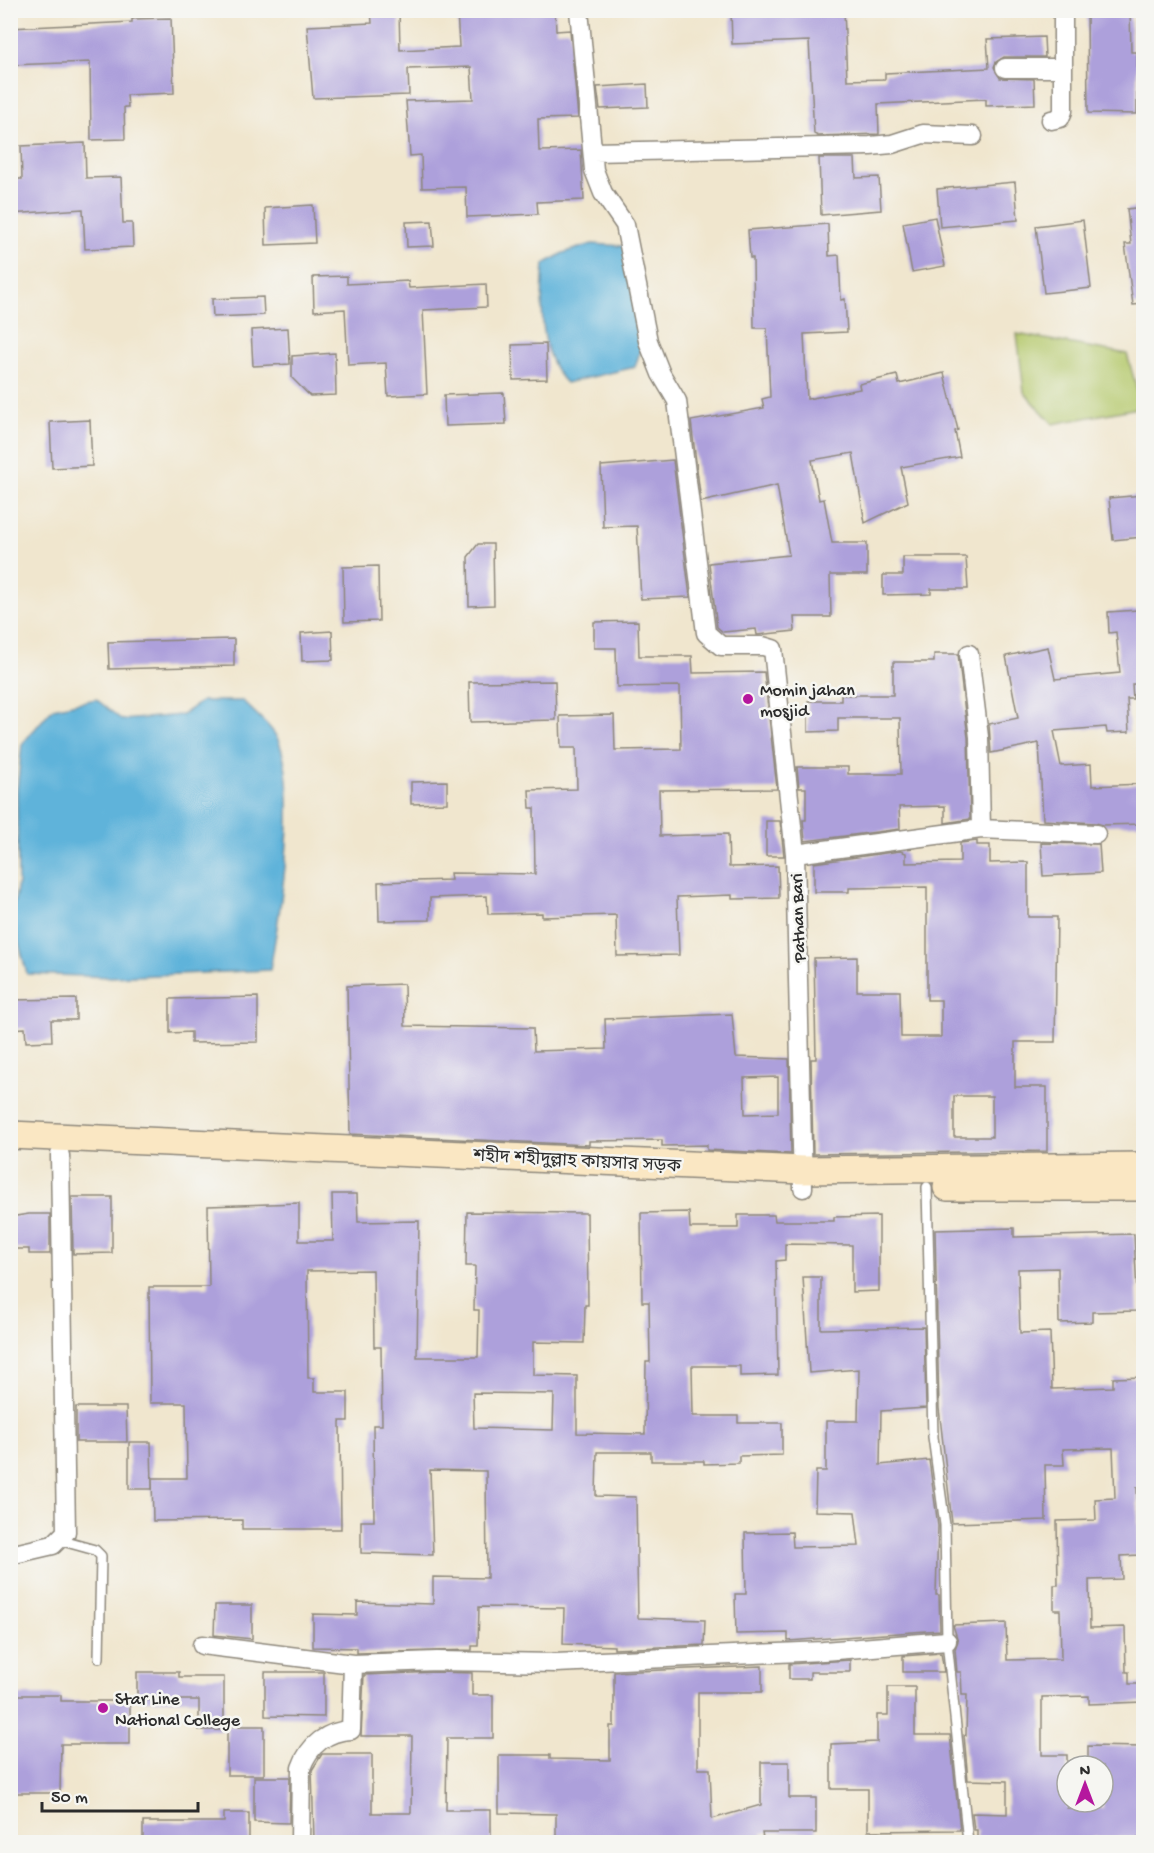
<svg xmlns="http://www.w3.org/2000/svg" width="1154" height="1853" viewBox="0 0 1154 1853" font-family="'Gochi Hand','Noto Sans Bengali',sans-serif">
	<rect width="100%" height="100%" fill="#f6f6f2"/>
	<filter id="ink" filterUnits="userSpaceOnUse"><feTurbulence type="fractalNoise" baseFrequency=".0167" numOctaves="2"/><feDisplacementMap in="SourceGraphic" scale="12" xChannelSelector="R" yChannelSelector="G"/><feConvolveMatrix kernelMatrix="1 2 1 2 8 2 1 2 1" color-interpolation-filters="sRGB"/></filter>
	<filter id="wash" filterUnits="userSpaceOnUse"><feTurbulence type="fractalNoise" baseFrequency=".008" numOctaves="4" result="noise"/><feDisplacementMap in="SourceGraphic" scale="24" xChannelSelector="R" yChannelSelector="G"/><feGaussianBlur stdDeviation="1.35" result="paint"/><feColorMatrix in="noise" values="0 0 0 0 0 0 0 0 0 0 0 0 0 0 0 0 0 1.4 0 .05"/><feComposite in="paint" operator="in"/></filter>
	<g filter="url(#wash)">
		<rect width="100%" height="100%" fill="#f0e6ce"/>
		<path fill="#b5c96d" stroke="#707a4c" stroke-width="1.5" d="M 1017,334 L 1127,354 L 1138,393 L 1137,408 L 1053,424 L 1024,392 Z"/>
		<path fill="#5eb3da" stroke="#446f82" stroke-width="1.5" d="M 592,244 L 624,246 L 643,342 L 635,367 L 566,383 C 538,355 541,301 544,264 L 563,253 Z
			M 96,699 L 122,720 L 181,715 L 202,701 L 243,701 C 254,713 274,728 279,742 C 300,797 280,912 270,970 L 111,977 L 27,974 L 12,917 L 18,883 L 17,790 L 22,744 L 53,708 Z"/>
		<g id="blocks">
			<path fill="#ada0db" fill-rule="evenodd" d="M 371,10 L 399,10 L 400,50 L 459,47 L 457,10 L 555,10 L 556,31 L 570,30 L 578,118 L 538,119 L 539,151 L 581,150 L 584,200 L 537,202 L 538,214 L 467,217 L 466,187 L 422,188 L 421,155 L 410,156 L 406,101 L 473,99 L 471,67 L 408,69 L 409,95 L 313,98 L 307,26 L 372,23 Z
				M 731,10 L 844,10 L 847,80 L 885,79 L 885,73 L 989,68 L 987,39 L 1044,37 L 1045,57 L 1004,57 L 996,62 L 994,67 L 1000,78 L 1034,79 L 1035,104 L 986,106 L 986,99 L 878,104 L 879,134 L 818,136 L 814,134 L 809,41 L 732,44 Z
				M 1087,10 L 1130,10 L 1131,52 L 1137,52 L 1137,114 L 1088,113 Z
				M 171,18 L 174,93 L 127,95 L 128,107 L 124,107 L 125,139 L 91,140 L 90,62 L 10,65 L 10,28 L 132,22 L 132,19 Z
				M 647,84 L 648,107 L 600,109 L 597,87 Z
				M 85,143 L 86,178 L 121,177 L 123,223 L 132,223 L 133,247 L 85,249 L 83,209 L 10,214 L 10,179 L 22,179 L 21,146 Z
				M 819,158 L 855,158 L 856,178 L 879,177 L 881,210 L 821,215 Z
				M 1015,182 L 1018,220 L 940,227 L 937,189 Z
				M 313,205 L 315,243 L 266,245 L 265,208 Z
				M 1143,207 L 1143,304 L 1133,305 L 1125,244 L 1131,244 L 1127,209 Z
				M 935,217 L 945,266 L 912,272 L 903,223 Z
				M 1083,220 L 1091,288 L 1044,293 L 1036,226 Z
				M 432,221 L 434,246 L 407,247 L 406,222 Z
				M 828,224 L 829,256 L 839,255 L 841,300 L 845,299 L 847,332 L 804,334 L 807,399 L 860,389 L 859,384 L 897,375 L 899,384 L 944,373 L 958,430 L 955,431 L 960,457 L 901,467 L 908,502 L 865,523 L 853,453 L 812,460 L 819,500 L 824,499 L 832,543 L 867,543 L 867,575 L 830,575 L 831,617 L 794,617 L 795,631 L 757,635 L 756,629 L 723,632 L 717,627 L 709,563 L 789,555 L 777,485 L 701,502 L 691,421 L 764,408 L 762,399 L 770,397 L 767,328 L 754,328 L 753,258 L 750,258 L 748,230 Z
				M 347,276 L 347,284 L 408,281 L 409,288 L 486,284 L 487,307 L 423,310 L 427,394 L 388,396 L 386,363 L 348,365 L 345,309 L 314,311 L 313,277 Z
				M 263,297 L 264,315 L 213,317 L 212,299 Z
				M 288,328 L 290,364 L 253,366 L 251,330 Z
				M 546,344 L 547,379 L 513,380 L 512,345 Z
				M 335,353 L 336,395 L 310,396 L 292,378 L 292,356 Z
				M 504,393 L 506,424 L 445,426 L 444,395 Z
				M 90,420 L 92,466 L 52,468 L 50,422 Z
				M 673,460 L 690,597 L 641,599 L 637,526 L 603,527 L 601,466 Z
				M 1143,495 L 1143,537 L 1113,540 L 1109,498 Z
				M 478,544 L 493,544 L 494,605 L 469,606 L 468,557 Z
				M 903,557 L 966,557 L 968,589 L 931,589 L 931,594 L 883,595 L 883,575 L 903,575 Z
				M 378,566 L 379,621 L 344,622 L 343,567 Z
				M 1138,610 L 1143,684 L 1132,684 L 1133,699 L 1127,699 L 1129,732 L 1107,733 L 1106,727 L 1054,731 L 1061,766 L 1091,764 L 1092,786 L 1143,784 L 1143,824 L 1103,825 L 1096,823 L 1043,820 L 1039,743 L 991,753 L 989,724 L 1018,718 L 1006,656 L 1048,647 L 1055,679 L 1120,673 L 1116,632 L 1109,633 L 1108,612 Z
				M 638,621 L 639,656 L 692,656 L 693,673 L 764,672 L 777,789 L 659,790 L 660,836 L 728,834 L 729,867 L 778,866 L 779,898 L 732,899 L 732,895 L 677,897 L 679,955 L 617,956 L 616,915 L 542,917 L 542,913 L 488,914 L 487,896 L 430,898 L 430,920 L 379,921 L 378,882 L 451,880 L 450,873 L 535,874 L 534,808 L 530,808 L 529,790 L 577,789 L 576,748 L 561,748 L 560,716 L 614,715 L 615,750 L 681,749 L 680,686 L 617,687 L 616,648 L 594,648 L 594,622 Z
				M 332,631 L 333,660 L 302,661 L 301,633 Z
				M 234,639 L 234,666 L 109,669 L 108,642 Z
				M 934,654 L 958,654 L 968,738 L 970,819 L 945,823 L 945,806 L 899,807 L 900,829 L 805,841 L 803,820 L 806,820 L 806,788 L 799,788 L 797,767 L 848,767 L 848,774 L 901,774 L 900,718 L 838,718 L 838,731 L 808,732 L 808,701 L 841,701 L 841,695 L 893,695 L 893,662 L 934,662 Z
				M 555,681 L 556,720 L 470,722 L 469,682 Z
				M 447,781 L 447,803 L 411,804 L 411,782 Z
				M 766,821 L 780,821 L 784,856 L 766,856 Z
				M 977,841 L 977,845 L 990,845 L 990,863 L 1028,862 L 1028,917 L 1057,917 L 1055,1042 L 1015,1042 L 1015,1087 L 1047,1087 L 1047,1151 L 813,1154 L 811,1059 L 816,1059 L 814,958 L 857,957 L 857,991 L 900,991 L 901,1037 L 941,1037 L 941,1000 L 927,1000 L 927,887 L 849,888 L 849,892 L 814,892 L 814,863 L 900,851 L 906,853 L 906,863 L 960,862 L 960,843 ZM 954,1096 L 992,1096 L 992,1137 L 954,1137 Z
				M 1041,843 L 1099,844 L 1101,873 L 1043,876 Z
				M 404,984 L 405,1026 L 533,1028 L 534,1051 L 606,1049 L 605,1019 L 732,1014 L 736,1057 L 789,1059 L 791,1154 L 707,1150 L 707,1145 L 662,1146 L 662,1140 L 589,1141 L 589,1145 L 350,1134 L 347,986 ZM 778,1077 L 778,1113 L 745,1114 L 744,1078 Z
				M 258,997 L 258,1042 L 191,1043 L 191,1032 L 170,1033 L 170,999 Z
				M 76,999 L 76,1020 L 51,1020 L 52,1041 L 26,1042 L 25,1028 L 10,1029 L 10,1000 Z
				M 332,1194 L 357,1194 L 358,1222 L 419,1221 L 417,1357 L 478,1357 L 479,1310 L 474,1310 L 475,1266 L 466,1266 L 467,1212 L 587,1213 L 588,1305 L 585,1305 L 584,1343 L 533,1342 L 533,1375 L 577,1376 L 577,1433 L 645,1434 L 646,1362 L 650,1362 L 649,1302 L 642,1302 L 641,1213 L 689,1212 L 690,1228 L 738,1228 L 738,1215 L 774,1215 L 775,1221 L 834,1221 L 834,1217 L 879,1216 L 879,1291 L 852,1292 L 852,1245 L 785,1244 L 785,1260 L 776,1261 L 778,1375 L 740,1376 L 740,1366 L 692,1366 L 693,1416 L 738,1416 L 738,1423 L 782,1423 L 782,1455 L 739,1456 L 739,1463 L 704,1464 L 704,1461 L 651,1461 L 651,1452 L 597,1452 L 596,1496 L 636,1497 L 638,1618 L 705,1620 L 704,1645 L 614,1649 L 614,1646 L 563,1644 L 564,1608 L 479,1607 L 478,1646 L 472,1646 L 472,1650 L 357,1653 L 357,1648 L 313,1647 L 313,1614 L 357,1615 L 357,1602 L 433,1604 L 433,1577 L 487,1578 L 486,1471 L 430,1470 L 433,1555 L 361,1553 L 361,1521 L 374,1521 L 373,1425 L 382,1425 L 381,1347 L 374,1347 L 373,1270 L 307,1271 L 308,1378 L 314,1378 L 314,1392 L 348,1392 L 348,1421 L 340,1421 L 341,1529 L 242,1529 L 242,1520 L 153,1521 L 152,1478 L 187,1478 L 186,1403 L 150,1403 L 149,1287 L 209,1287 L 208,1206 L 299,1203 L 299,1241 L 333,1241 ZM 473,1393 L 554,1394 L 553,1430 L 474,1428 Z
				M 72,1197 L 112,1197 L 112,1253 L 73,1254 Z
				M 29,1214 L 50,1214 L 50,1254 L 29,1254 L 29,1249 L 10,1249 L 10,1217 Z
				M 1014,1228 L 1014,1237 L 1134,1234 L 1138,1311 L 1092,1312 L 1092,1322 L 1059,1323 L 1058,1268 L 1018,1269 L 1020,1333 L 1050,1332 L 1052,1389 L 1113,1387 L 1113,1378 L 1143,1377 L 1143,1487 L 1137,1487 L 1139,1555 L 1121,1556 L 1122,1579 L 1089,1580 L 1090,1628 L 1125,1627 L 1126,1672 L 1129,1672 L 1129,1684 L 1143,1684 L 1143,1702 L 1089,1704 L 1089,1696 L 1042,1697 L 1042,1755 L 1067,1755 L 1067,1808 L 1103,1808 L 1103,1766 L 1088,1766 L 1088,1746 L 1143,1747 L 1143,1838 L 1093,1837 L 1093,1841 L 1017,1842 L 1017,1839 L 977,1838 L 977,1830 L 974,1830 L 972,1813 L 1007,1814 L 1007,1781 L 968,1780 L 964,1735 L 966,1735 L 967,1695 L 962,1695 L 961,1672 L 957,1672 L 955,1649 L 958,1641 L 953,1625 L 1006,1623 L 1007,1660 L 1061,1659 L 1060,1610 L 1054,1610 L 1054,1585 L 1058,1585 L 1057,1521 L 1096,1520 L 1095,1499 L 1115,1498 L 1113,1448 L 1063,1449 L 1064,1465 L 1045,1465 L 1046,1520 L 952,1523 L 939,1408 L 935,1230 Z
				M 803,1277 L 821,1277 L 821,1329 L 924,1327 L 926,1408 L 881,1411 L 880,1465 L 929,1460 L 938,1526 L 936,1595 L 939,1595 L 940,1630 L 788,1641 L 788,1633 L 736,1634 L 735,1594 L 746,1594 L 745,1533 L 792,1532 L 793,1547 L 859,1546 L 855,1512 L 815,1511 L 816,1471 L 826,1471 L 826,1421 L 858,1421 L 859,1369 L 809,1373 Z
				M 76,1407 L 126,1407 L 127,1442 L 76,1442 Z
				M 129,1442 L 151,1442 L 152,1489 L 129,1489 Z
				M 215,1605 L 252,1605 L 252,1639 L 214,1635 Z
				M 941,1653 L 944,1672 L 903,1672 L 903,1656 Z
				M 850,1660 L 850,1672 L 810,1672 L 810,1679 L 789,1679 L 789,1664 Z
				M 762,1666 L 762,1692 L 698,1692 L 698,1769 L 710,1769 L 712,1819 L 761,1805 L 761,1762 L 789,1762 L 789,1798 L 816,1798 L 816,1833 L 762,1833 L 763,1839 L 752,1842 L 556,1842 L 556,1814 L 499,1813 L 499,1755 L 550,1755 L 550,1759 L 610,1760 L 610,1726 L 614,1726 L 614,1672 Z
				M 137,1672 L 179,1672 L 179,1677 L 224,1677 L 224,1730 L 199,1730 L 199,1700 L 137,1700 Z
				M 265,1672 L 324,1672 L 324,1717 L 265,1716 Z
				M 437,1672 L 472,1673 L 472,1695 L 493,1695 L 493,1738 L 447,1738 L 446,1810 L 491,1810 L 491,1842 L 314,1842 L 312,1770 L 322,1754 L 372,1754 L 372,1813 L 411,1813 L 412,1736 L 361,1736 L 364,1675 Z
				M 888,1687 L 915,1687 L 915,1735 L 950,1735 L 960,1830 L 868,1831 L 868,1789 L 831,1789 L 831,1744 L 877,1742 L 877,1715 L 888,1715 Z
				M 10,1695 L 61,1695 L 61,1701 L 130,1701 L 130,1744 L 61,1744 L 60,1793 L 10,1793 Z
				M 227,1726 L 264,1726 L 264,1775 L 227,1775 Z
				M 254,1777 L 290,1777 L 289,1823 L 254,1822 Z
				M 224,1813 L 249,1813 L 249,1842 L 143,1842 L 143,1822 L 224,1822 Z"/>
		</g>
	</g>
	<g filter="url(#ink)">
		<use href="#blocks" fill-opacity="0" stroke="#8e887c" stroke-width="1.5"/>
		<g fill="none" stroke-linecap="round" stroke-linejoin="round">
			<defs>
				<path id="lane" d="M 927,1187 L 933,1437 L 945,1525 L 947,1641 L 968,1842
					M 59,1540 L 95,1550 L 101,1556 L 99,1658"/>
				<path id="street" d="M 579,10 L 594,170 L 603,193 L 625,225 L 648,341 L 661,374 L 677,401 L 706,633 L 721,646 L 763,646 L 773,649 L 795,854 L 803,1188
					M 1005,68 L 1062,68
					M 1051,120 L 1060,118 L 1063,111 L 1063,10
					M 593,152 L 870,146 L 892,144 L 923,134 L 973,136
					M 969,654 L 979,737 L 981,829
					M 795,854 L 981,829 L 1096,834
					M 10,1555 L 53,1545 L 66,1532 L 60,1155
					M 202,1645 L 353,1664 L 437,1661 L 556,1663 L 823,1651 L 947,1641
					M 300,1842 L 301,1768 C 309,1745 327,1731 351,1730 L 353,1664"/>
				<path id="secondary" d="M 10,1135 L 803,1170 L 1144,1166
					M 947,1187 L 1144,1187"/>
			</defs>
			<use href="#lane" stroke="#8e887c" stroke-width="12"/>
			<use href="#street" stroke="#8e887c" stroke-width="21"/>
			<use href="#secondary" stroke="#8e887c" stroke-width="30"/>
			<use href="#lane" stroke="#fff" stroke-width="9"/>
			<use href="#street" stroke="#fff" stroke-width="18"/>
			<use href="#secondary" stroke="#fae7c3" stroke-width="27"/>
		</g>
	</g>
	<g fill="#b5179e" stroke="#f6f6f2" stroke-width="2">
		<circle cx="748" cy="699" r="6"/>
		<circle cx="103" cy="1708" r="6"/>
	</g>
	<g text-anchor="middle" stroke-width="5" stroke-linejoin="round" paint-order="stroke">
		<g font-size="18" fill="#2b2b2b" stroke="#f6f6f2" text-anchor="start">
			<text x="760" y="695">Momin jahan<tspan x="760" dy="21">mosjid</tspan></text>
			<text x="115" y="1704">Star Line<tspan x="115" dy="21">National College</tspan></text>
		</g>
		<g font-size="18" fill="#2b2b2b" stroke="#f6f6f2">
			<text transform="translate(797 918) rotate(-92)" y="6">Pathan Bari</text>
			<text transform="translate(577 1160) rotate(3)" y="6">শহীদ শহীদুল্লাহ কায়সার সড়ক</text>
		</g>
	</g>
	<rect width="1154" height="1853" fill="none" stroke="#f6f6f2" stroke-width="36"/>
	<g transform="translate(1085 1784)"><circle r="28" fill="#f6f6f2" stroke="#a5a5a2" stroke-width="1.5"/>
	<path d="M0-4.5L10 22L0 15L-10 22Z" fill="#b5179e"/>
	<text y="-9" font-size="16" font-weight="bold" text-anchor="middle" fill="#2b2b2b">N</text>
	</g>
	<path d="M42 1802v9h156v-9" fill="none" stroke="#2b2b2b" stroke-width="3"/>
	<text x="51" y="1802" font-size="18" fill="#2b2b2b" stroke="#f6f6f2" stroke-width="4.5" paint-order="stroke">50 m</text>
</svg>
